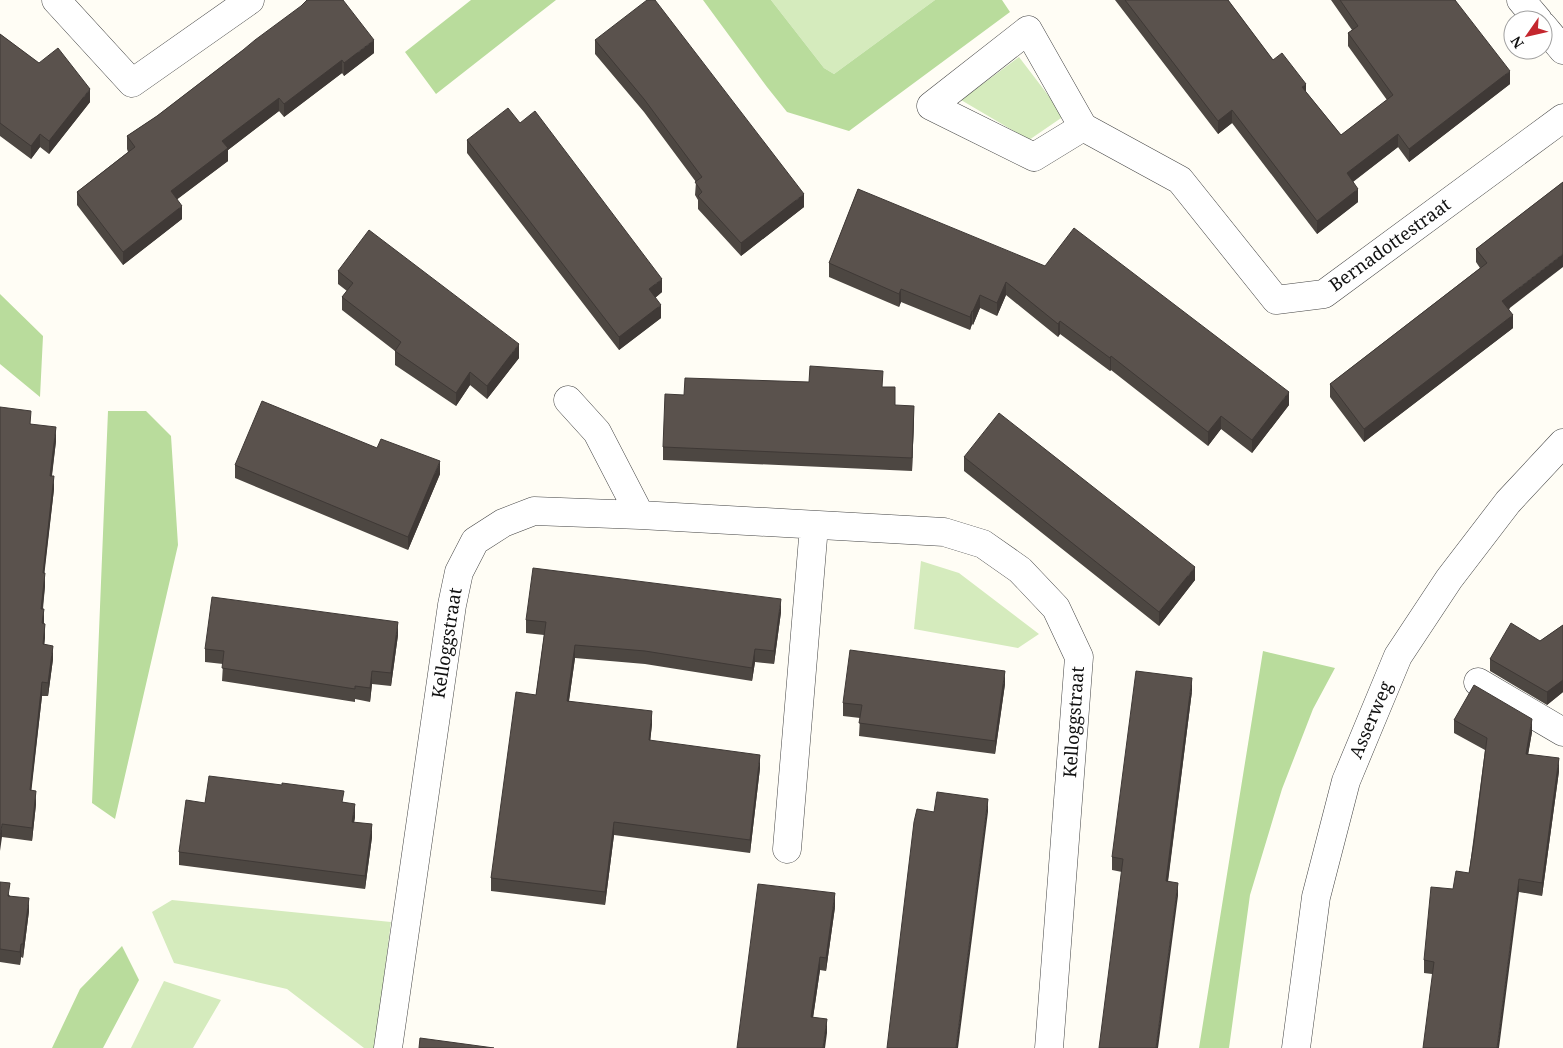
<svg xmlns="http://www.w3.org/2000/svg" width="1563" height="1048" viewBox="0 0 1563 1048" font-family="'Noto Serif',serif">
	<rect width="100%" height="100%" fill="#fffdf5"/>
	<path fill="#d5ebbd" d="M 771,0 L 935,0 L 834,74 L 824,68 Z
		M 1019,57 L 1064,116 L 1029,140 L 961,100 Z
		M 921,561 L 959,573 L 1039,634 L 1018,648 L 914,629 Z
		M 172,900 L 391,922 L 375,1048 L 364,1048 L 287,989 L 174,963 L 152,912 Z
		M 164,981 L 221,1000 L 193,1048 L 131,1048 Z"/>
	<path fill="#b9dc9c" d="M 471,0 L 556,0 L 436,94 L 405,52 Z
		M 703,0 L 771,0 L 824,68 L 834,74 L 935,0 L 1002,0 L 1010,12 L 849,131 L 787,112 L 767,87 Z
		M 0,294 L 43,336 L 40,397 L 0,364 Z
		M 108,411 L 146,411 L 171,436 L 178,545 L 115,819 L 92,803 Z
		M 1263,651 L 1335,668 L 1313,709 L 1282,789 L 1250,895 L 1229,1048 L 1199,1048 Z
		M 122,946 L 139,980 L 103,1048 L 52,1048 L 80,989 Z"/>
	<g fill="none" stroke-linecap="round" stroke-linejoin="round">
		<defs>
			<path id="minor" d="M 56,0 L 132,83 L 250,0
				M 1521,0 L 1538,20
				M 1543,26 L 1563,50
				M 1083,127 L 1034,157 L 931,106 L 1028,30 L 1083,127 L 1180,180 L 1276,300 L 1324,294 L 1563,118
				M 568,400 L 597,432 L 640,515
				M 1478,682 L 1563,732
				M 787,849 L 814,526
				M 388,1048 L 452,605 L 459,572 L 475,541 L 503,523 L 534,511 L 640,515 L 944,532 L 983,544 L 1020,570 L 1056,608 L 1079,657 L 1049,1048
				M 1296,1048 L 1316,897 L 1346,781 L 1398,656 L 1449,579 L 1508,502 L 1563,443"/>
		</defs>
		<use href="#minor" stroke="#444" stroke-width="29"/>
		<use href="#minor" stroke="#fff" stroke-width="28"/>
	</g>
	<path fill="#4d4742" d="M 1115,0 L 1228,0 L 1273,60 L 1306,92 L 1341,135 L 1387,100 L 1348,46 L 1348,33 L 1352,30 L 1331,0 L 1455,0 L 1510,84 L 1409,162 L 1398,147 L 1353,182 L 1358,202 L 1317,234 L 1232,123 L 1218,134 Z
		M 0,34 L 90,102 L 49,154 L 40,147 L 31,159 L 0,136 Z
		M 595,40 L 804,207 L 741,256 L 698,209 L 698,200 L 695,195 L 696,182 L 644,112 L 595,54 Z
		M 243,50 L 374,53 L 344,76 L 342,73 L 284,117 L 279,111 L 228,150 L 228,161 L 177,199 L 182,219 L 123,265 L 77,205 L 77,192 L 128,152 L 127,149 L 127,136 L 157,116 Z
		M 520,123 L 662,292 L 655,298 L 661,318 L 619,350 L 467,153 L 467,140 Z
		M 1563,182 L 1509,310 L 1513,328 L 1364,442 L 1330,397 L 1330,384 L 1480,268 L 1476,262 L 1476,249 Z
		M 858,189 L 1289,405 L 1252,453 L 1221,429 L 1208,446 L 1111,370 L 1110,371 L 1060,334 L 1058,337 L 1006,295 L 997,316 L 980,308 L 973,325 L 972,324 L 970,330 L 901,302 L 899,307 L 829,277 L 829,263 Z
		M 338,271 L 519,358 L 487,399 L 470,385 L 456,406 L 395,365 L 395,351 L 342,310 L 342,297 L 347,291 L 338,284 Z
		M 883,387 L 895,405 L 914,419 L 912,471 L 663,460 L 663,447 L 684,395 Z
		M 0,407 L 31,424 L 56,441 L 52,476 L 54,489 L 44,573 L 45,586 L 43,609 L 45,637 L 44,645 L 53,659 L 48,696 L 42,696 L 31,790 L 36,804 L 32,841 L 2,837 Z
		M 964,457 L 1195,580 L 1159,626 L 964,471 Z
		M 235,465 L 440,474 L 408,550 L 235,478 Z
		M 781,612 L 774,664 L 755,662 L 752,681 L 645,664 L 575,658 L 569,701 L 652,724 L 650,741 L 760,768 L 750,853 L 614,835 L 605,905 L 491,891 L 491,878 L 536,695 L 544,635 L 526,633 L 526,620 Z
		M 1563,625 L 1563,692 L 1547,705 L 1490,671 L 1490,659 L 1540,641 Z
		M 398,635 L 391,686 L 372,684 L 370,702 L 355,699 L 355,702 L 222,681 L 223,664 L 205,662 L 205,649 Z
		M 1005,684 L 995,754 L 859,736 L 860,718 L 843,716 L 843,703 Z
		M 1192,691 L 1168,882 L 1178,896 L 1122,872 L 1112,870 L 1112,857 Z
		M 1454,720 L 1532,732 L 1528,754 L 1559,771 L 1542,896 L 1519,892 L 1432,974 L 1424,973 L 1424,960 L 1469,873 L 1485,750 L 1454,733 Z
		M 344,802 L 355,817 L 354,822 L 372,837 L 365,889 L 179,865 L 179,852 L 205,803 Z
		M 0,882 L 10,896 L 29,911 L 23,958 L 21,957 L 20,965 L 0,962 Z
		M 835,907 L 826,971 L 820,970 L 813,1018 L 827,1033 L 737,1048 Z"/>
	<path fill="#3f3936" d="M 374,40 L 374,53 L 344,76 L 344,63 Z
		M 342,60 L 342,73 L 284,117 L 284,104 Z
		M 1510,71 L 1510,84 L 1409,162 L 1409,149 Z
		M 1306,84 L 1306,97 L 1302,87 Z
		M 90,89 L 90,102 L 49,154 L 49,141 Z
		M 279,98 L 279,111 L 228,150 L 228,161 L 171,204 L 171,191 L 222,141 Z
		M 1232,110 L 1232,123 L 1218,134 L 1218,121 Z
		M 40,134 L 40,147 L 31,159 L 31,146 Z
		M 1398,134 L 1398,147 L 1347,186 L 1347,173 Z
		M 1358,189 L 1358,202 L 1317,234 L 1317,221 Z
		M 804,194 L 804,207 L 741,256 L 741,243 Z
		M 182,206 L 182,219 L 123,265 L 123,252 Z
		M 1563,254 L 1563,267 L 1502,314 L 1502,301 Z
		M 662,279 L 662,292 L 649,303 L 649,289 Z
		M 1006,282 L 1006,295 L 997,316 L 997,303 Z
		M 901,289 L 901,302 L 899,307 L 899,294 Z
		M 980,295 L 980,308 L 973,325 L 973,311 Z
		M 661,305 L 661,318 L 619,350 L 619,337 Z
		M 972,311 L 972,324 L 970,330 L 970,317 Z
		M 1513,315 L 1513,328 L 1364,442 L 1364,429 Z
		M 1060,321 L 1060,334 L 1058,337 L 1058,324 Z
		M 519,344 L 519,358 L 487,399 L 487,386 Z
		M 1111,356 L 1111,370 L 1110,371 L 1110,358 Z
		M 470,372 L 470,385 L 456,406 L 456,393 Z
		M 1289,392 L 1289,405 L 1252,453 L 1252,440 Z
		M 914,406 L 914,419 L 912,471 L 912,458 Z
		M 1221,416 L 1221,429 L 1208,446 L 1208,432 Z
		M 56,427 L 56,441 L 50,489 L 50,476 Z
		M 440,461 L 440,474 L 408,550 L 408,537 Z
		M 54,476 L 54,489 L 43,586 L 43,573 Z
		M 1195,567 L 1195,580 L 1159,626 L 1159,612 Z
		M 45,573 L 45,586 L 41,622 L 41,609 Z
		M 781,599 L 781,612 L 774,664 L 774,651 Z
		M 44,609 L 44,623 L 42,637 L 42,623 Z
		M 398,622 L 398,635 L 391,686 L 391,673 Z
		M 45,624 L 45,637 L 43,658 L 43,644 Z
		M 575,645 L 575,658 L 567,714 L 567,701 Z
		M 53,646 L 53,659 L 48,696 L 48,683 Z
		M 755,649 L 755,662 L 752,681 L 752,668 Z
		M 372,671 L 372,684 L 370,702 L 370,688 Z
		M 1005,671 L 1005,684 L 995,754 L 995,741 Z
		M 1192,678 L 1192,691 L 1166,895 L 1166,881 Z
		M 1563,680 L 1563,692 L 1547,705 L 1547,692 Z
		M 42,682 L 42,696 L 30,803 L 30,790 Z
		M 652,711 L 652,724 L 649,753 L 649,740 Z
		M 1532,719 L 1532,732 L 1526,767 L 1526,754 Z
		M 760,755 L 760,768 L 750,853 L 750,840 Z
		M 1559,758 L 1559,771 L 1542,896 L 1542,883 Z
		M 36,791 L 36,804 L 32,841 L 32,828 Z
		M 988,799 L 988,812 L 958,1048 L 956,1048 Z
		M 355,804 L 355,817 L 352,835 L 352,822 Z
		M 614,822 L 614,835 L 605,905 L 605,892 Z
		M 2,824 L 2,837 L 0,851 L 0,837 Z
		M 372,824 L 372,837 L 365,889 L 365,876 Z
		M 1519,879 L 1519,892 L 1499,1048 L 1497,1048 Z
		M 1178,883 L 1178,896 L 1158,1048 L 1156,1048 Z
		M 835,893 L 835,907 L 826,971 L 826,958 Z
		M 29,898 L 29,911 L 23,958 L 23,944 Z
		M 21,944 L 21,957 L 20,965 L 20,952 Z
		M 820,957 L 820,970 L 811,1031 L 811,1017 Z
		M 827,1019 L 827,1033 L 825,1048 L 823,1048 Z"/>
	<path fill="#5a524d" stroke="#3f3936" d="M 307,0 L 343,0 L 374,40 L 344,63 L 342,60 L 284,104 L 279,98 L 222,141 L 228,148 L 171,191 L 182,206 L 123,252 L 77,192 L 135,147 L 127,136 L 157,116 L 243,50 L 255,40 L 301,6 Z
		M 647,0 L 655,0 L 804,194 L 741,243 L 698,196 L 702,192 L 695,182 L 702,177 L 644,99 L 595,40 Z
		M 1125,0 L 1228,0 L 1273,60 L 1282,53 L 1306,84 L 1302,87 L 1341,135 L 1393,95 L 1348,33 L 1358,26 L 1340,0 L 1455,0 L 1510,71 L 1409,149 L 1398,134 L 1347,173 L 1358,189 L 1317,221 L 1232,110 L 1218,121 Z
		M 0,34 L 39,63 L 58,48 L 90,89 L 49,141 L 40,134 L 31,146 L 0,123 Z
		M 508,108 L 520,123 L 535,111 L 662,279 L 649,289 L 661,305 L 619,337 L 467,140 Z
		M 1563,182 L 1563,254 L 1502,301 L 1513,315 L 1364,429 L 1330,384 L 1487,263 L 1476,249 Z
		M 858,189 L 1045,266 L 1074,228 L 1289,392 L 1252,440 L 1221,416 L 1208,432 L 1111,356 L 1110,358 L 1060,321 L 1058,324 L 1006,282 L 997,303 L 980,295 L 973,311 L 972,311 L 970,317 L 901,289 L 899,294 L 829,263 Z
		M 369,230 L 519,344 L 487,386 L 470,372 L 456,393 L 395,351 L 401,342 L 342,297 L 353,283 L 338,271 Z
		M 810,366 L 883,371 L 882,387 L 895,387 L 895,405 L 914,406 L 912,458 L 663,447 L 665,394 L 684,395 L 685,378 L 809,382 Z
		M 262,401 L 377,448 L 381,439 L 440,461 L 408,537 L 235,465 Z
		M 0,407 L 31,411 L 30,424 L 56,427 L 50,476 L 54,476 L 43,573 L 45,573 L 41,609 L 44,609 L 42,623 L 45,624 L 43,644 L 53,646 L 48,683 L 42,682 L 30,790 L 36,791 L 32,828 L 2,824 L 0,837 Z
		M 999,413 L 1195,567 L 1159,612 L 964,457 Z
		M 533,568 L 781,599 L 774,651 L 755,649 L 752,668 L 645,651 L 575,645 L 567,701 L 652,711 L 649,740 L 760,755 L 750,840 L 614,822 L 605,892 L 491,878 L 516,692 L 536,695 L 546,622 L 526,620 Z
		M 212,597 L 398,622 L 391,673 L 372,671 L 370,688 L 355,686 L 355,689 L 222,668 L 224,651 L 205,649 Z
		M 1511,623 L 1540,641 L 1563,625 L 1563,680 L 1547,692 L 1490,659 Z
		M 850,650 L 1005,671 L 995,741 L 859,723 L 862,705 L 843,703 Z
		M 1136,671 L 1192,678 L 1166,881 L 1178,883 L 1156,1048 L 1099,1048 L 1123,859 L 1112,857 Z
		M 1474,685 L 1532,719 L 1526,754 L 1559,758 L 1542,883 L 1519,879 L 1497,1048 L 1423,1048 L 1434,962 L 1424,960 L 1431,887 L 1453,889 L 1456,871 L 1469,873 L 1474,842 L 1487,738 L 1454,720 Z
		M 209,776 L 282,785 L 282,783 L 344,791 L 342,802 L 355,804 L 352,822 L 372,824 L 365,876 L 179,852 L 186,800 L 205,803 Z
		M 937,792 L 988,799 L 956,1048 L 887,1048 L 914,822 L 917,809 L 934,812 Z
		M 0,882 L 10,883 L 8,896 L 29,898 L 23,944 L 21,944 L 20,952 L 0,949 Z
		M 758,884 L 835,893 L 826,958 L 820,957 L 811,1017 L 827,1019 L 823,1048 L 737,1048 Z
		M 420,1038 L 494,1048 L 419,1048 Z"/>
	<g text-anchor="middle" stroke-width="5" stroke-linejoin="round" paint-order="stroke">
		<g font-size="18" fill="#111" stroke="#fff">
			<text transform="translate(1390 245) rotate(-36)" y="6">Bernadottestraat</text>
			<text transform="translate(447 643) rotate(-81)" y="6">Kelloggstraat</text>
			<text transform="translate(1371 720) rotate(-67)" y="6">Asserweg</text>
			<text transform="translate(1074 722) rotate(-86)" y="6">Kelloggstraat</text>
		</g>
	</g>
	<g transform="translate(1528 35) rotate(236)"><circle r="24" fill="#ffffff" stroke="#a0a0a0"/>
	<path d="M0-4L9 19L0 12L-9 19Z" fill="#c4262e"/>
	<text y="-8" font-size="14" font-weight="bold" text-anchor="middle" fill="#111111">N</text>
	</g>
</svg>
